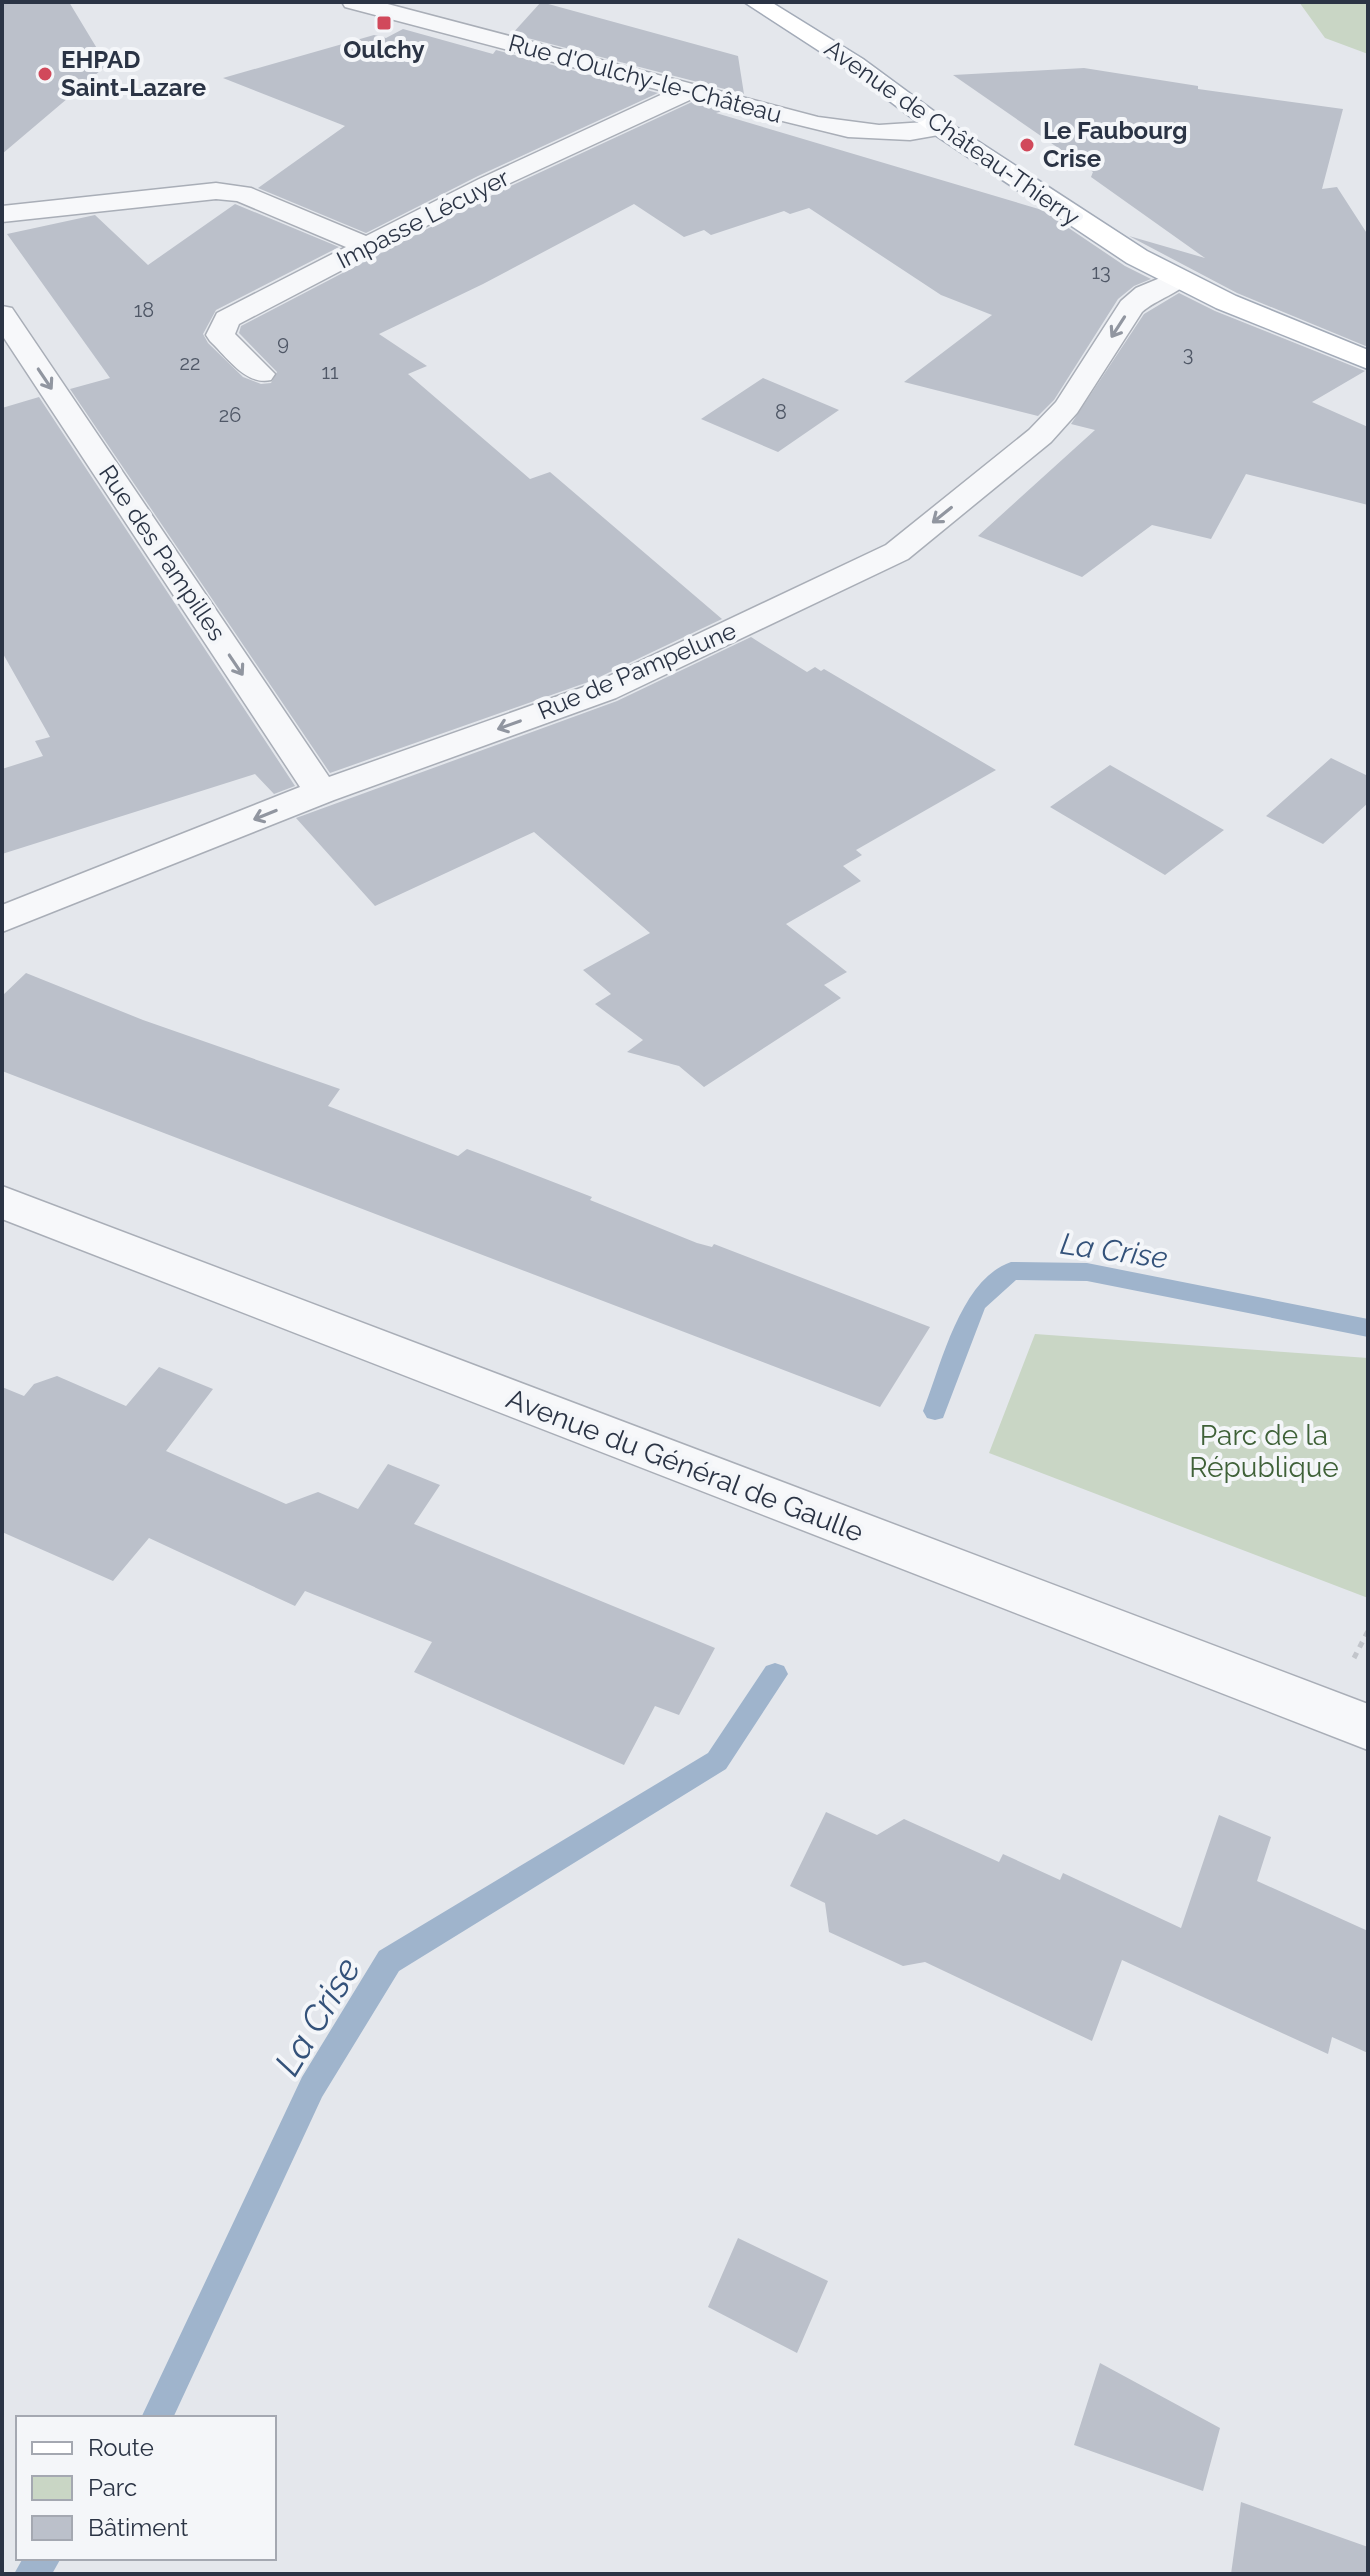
<svg xmlns="http://www.w3.org/2000/svg" width="1370" height="2576" viewBox="0 0 1370 2576" font-family="Raleway,sans-serif">
	<rect width="100%" height="100%" fill="#e4e7ec"/>
	<path fill="#c9d6c5" d="M 1299,2 L 1368,2 L 1368,54 L 1325,38 Z
		M 1035,1334 L 1368,1358 L 1368,1598 L 989,1453 Z"/>
	<g fill="none" stroke-linecap="round" stroke-linejoin="round">
		<path fill="#9fb4cc" fill-rule="evenodd" d="M 1011,1262 L 1087,1263 L 1368,1319 L 1368,1337 L 1087,1281 L 1016,1280 L 985,1308 L 943,1418 L 935,1420 L 927,1418 L 923,1411 C 941,1366 960,1279 1011,1262 Z
			M 775,1663 L 784,1666 L 788,1674 L 726,1769 L 399,1971 L 322,2097 L 173,2418 L 141,2418 L 302,2077 L 379,1951 L 708,1753 L 766,1666 Z
			M 23,2558 L 61,2558 L 52,2574 L 14,2574 Z"/>
	</g>
	<path fill="#bbc0ca" d="M 2,2 L 69,2 L 107,65 L 2,154 Z
		M 541,2 L 738,56 L 744,94 L 512,34 Z
		M 403,29 L 493,54 L 496,50 L 658,93 L 478,176 L 366,233 L 258,188 L 345,126 L 223,78 L 374,35 L 386,38 Z
		M 1084,68 L 1198,86 L 1198,89 L 1343,109 L 1322,189 L 1337,187 L 1368,235 L 1368,347 L 1237,293 L 1129,236 L 1205,258 L 1091,177 L 1093,172 L 953,75 Z
		M 692,102 L 726,110 L 716,113 L 1042,210 L 1125,266 L 1151,279 L 1134,286 L 1118,299 L 1054,400 L 1038,416 L 904,382 L 992,315 L 941,295 L 809,208 L 790,214 L 784,211 L 711,235 L 704,230 L 684,237 L 634,204 L 483,284 L 379,334 L 427,366 L 408,374 L 530,479 L 550,472 L 722,619 L 591,681 L 330,773 L 70,389 L 110,378 L 7,234 L 95,215 L 148,265 L 235,204 L 339,247 L 216,310 L 203,334 L 208,343 L 243,377 L 261,384 L 271,383 L 277,372 L 239,333 L 241,326 L 498,192 Z
		M 1179,293 L 1215,311 L 1365,371 L 1312,402 L 1368,427 L 1368,505 L 1246,474 L 1211,539 L 1152,525 L 1082,577 L 978,536 L 1095,430 L 1071,424 L 1144,314 Z
		M 763,378 L 839,410 L 778,452 L 701,419 Z
		M 39,397 L 295,786 L 274,794 L 255,774 L 2,854 L 2,769 L 43,756 L 35,741 L 50,737 L 2,652 L 2,408 Z
		M 751,637 L 807,672 L 815,667 L 821,671 L 824,669 L 996,770 L 856,850 L 862,855 L 843,866 L 861,881 L 786,924 L 847,972 L 824,985 L 841,998 L 704,1087 L 679,1066 L 627,1052 L 643,1040 L 595,1004 L 611,994 L 583,970 L 650,933 L 534,832 L 375,906 L 296,818 L 617,701 Z
		M 1331,758 L 1368,776 L 1368,803 L 1323,844 L 1266,816 Z
		M 1110,765 L 1224,830 L 1165,875 L 1050,807 Z
		M 26,973 L 143,1020 L 340,1089 L 328,1106 L 458,1156 L 467,1149 L 494,1159 L 592,1197 L 590,1200 L 697,1243 L 712,1247 L 714,1244 L 930,1327 L 880,1407 L 2,1071 L 2,996 Z
		M 159,1367 L 213,1389 L 166,1451 L 286,1504 L 318,1492 L 358,1509 L 388,1464 L 440,1485 L 414,1524 L 715,1648 L 679,1715 L 655,1706 L 624,1765 L 414,1672 L 432,1642 L 305,1591 L 295,1606 L 149,1538 L 113,1581 L 2,1532 L 2,1387 L 24,1396 L 34,1384 L 57,1376 L 126,1406 Z
		M 826,1812 L 877,1835 L 904,1819 L 999,1862 L 1003,1854 L 1060,1880 L 1063,1873 L 1181,1928 L 1219,1815 L 1271,1837 L 1257,1881 L 1368,1931 L 1368,2053 L 1332,2037 L 1328,2054 L 1122,1960 L 1092,2041 L 925,1962 L 903,1966 L 829,1932 L 825,1903 L 790,1886 Z
		M 738,2238 L 828,2281 L 797,2353 L 708,2307 Z
		M 1100,2363 L 1220,2428 L 1203,2491 L 1074,2445 Z
		M 1241,2502 L 1368,2547 L 1368,2574 L 1231,2574 Z"/>
	<g fill="none" stroke-linecap="round" stroke-linejoin="round">
		<defs>
			<path id="minor" d="M 342,2 L 380,2 L 818,117 L 879,125 L 941,121 L 950,123 L 953,128 L 950,133 L 910,140 L 848,137 L 692,99 L 497,189 L 239,324 L 235,334 L 275,374 L 271,380 C 246,386 227,357 210,341 L 206,335 L 217,313 L 346,247 L 237,201 L 216,199 L 2,222 L 2,206 L 216,183 L 251,188 L 366,236 L 479,179 L 667,92 L 345,7 Z
				M 1177,271 L 1187,273 L 1191,279 C 1182,292 1155,300 1142,312 L 1077,413 L 1051,442 L 908,559 L 616,698 L 334,800 L 2,932 L 2,905 L 300,787 L 2,335 L 2,306 L 12,308 L 329,777 L 592,684 L 886,545 L 1029,430 L 1056,402 L 1121,301 L 1136,288 Z
				M 2,1186 L 1368,1704 L 1368,1750 L 2,1219 Z"/>
			<path id="primary" d="M 744,2 L 771,2 L 863,59 L 950,123 L 1147,251 L 1236,296 L 1368,350 L 1368,369 L 1216,308 L 1127,263 L 932,133 L 847,69 Z"/>
		</defs>
		<use href="#minor" stroke="#a9aeb7" stroke-width="3"/>
		<use href="#primary" stroke="#a3abb8" stroke-width="3"/>
		<path stroke="#c2c5cb" stroke-width="5" stroke-dasharray="6 6" stroke-linecap="butt" d="M 1354,1658 L 1368,1631"/>
		<use href="#minor" fill="#f7f8fa" fill-rule="evenodd"/>
		<use href="#primary" fill="#fff" fill-rule="evenodd"/>
	</g>
	<defs><path id="oneway-shaft" d="M-6 0H5M1.5-3L5.5 0L1.5 3" fill="none" stroke-width="1.6" stroke-linecap="round" stroke-linejoin="round" transform="scale(2)"/></defs>
	<g stroke="#9196a0">
		<use href="#oneway-shaft" transform="translate(1118 327) rotate(123)"/>
		<use href="#oneway-shaft" transform="translate(45 379) rotate(56)"/>
		<use href="#oneway-shaft" transform="translate(942 515) rotate(141)"/>
		<use href="#oneway-shaft" transform="translate(236 665) rotate(56)"/>
		<use href="#oneway-shaft" transform="translate(509 725) rotate(160)"/>
		<use href="#oneway-shaft" transform="translate(265 815) rotate(158)"/>
	</g>
	<g fill="#d1495b" stroke="#f4f6f9" stroke-width="3">
		<rect x="376" y="15" width="16" height="16" rx="4"/>
		<circle cx="45" cy="74" r="8"/>
		<circle cx="1027" cy="145" r="8"/>
	</g>
	<g text-anchor="middle" stroke-width="8" stroke-linejoin="round" paint-order="stroke">
		<g font-size="20" fill="#4f5766">
			<text x="1101" y="279">13</text>
			<text x="144" y="317">18</text>
			<text x="283" y="350">9</text>
			<text x="1188" y="361">3</text>
			<text x="190" y="370">22</text>
			<text x="330" y="379">11</text>
			<text x="781" y="419">8</text>
			<text x="230" y="422">26</text>
		</g>
		<g font-size="24" font-weight="bold" fill="#2b3445" stroke="#f4f6f9" text-anchor="start">
			<text x="384" y="58" text-anchor="middle">Oulchy</text>
			<text x="61" y="68">EHPAD<tspan x="61" dy="28">Saint-Lazare</tspan></text>
			<text x="1043" y="139">Le Faubourg<tspan x="1043" dy="28">Crise</tspan></text>
		</g>
		<g font-size="24" fill="#2b3445" stroke="#f4f6f9">
			<text transform="translate(645 79) rotate(15)" y="8">Rue d'Oulchy-le-Château</text>
			<text transform="translate(952 133) rotate(35)" y="8">Avenue de Château-Thierry</text>
			<text transform="translate(423 219) rotate(-27)" y="8">Impasse Lécuyer</text>
			<text transform="translate(162 553) rotate(56)" y="8">Rue des Pampilles</text>
			<text transform="translate(637 671) rotate(-23)" y="8">Rue de Pampelune</text>
		</g>
		<g font-size="28" fill="#3f6138" stroke="#f4f6f9">
			<text x="1264" y="1445">Parc de la<tspan x="1264" dy="32">République</tspan></text>
		</g>
		<g font-size="28" fill="#2b3445" stroke="#f4f6f9">
			<text transform="translate(685 1465) rotate(21)" y="10">Avenue du Général de Gaulle</text>
		</g>
		<g font-size="30" font-style="italic" fill="#34527a" stroke="#f4f6f9">
			<text transform="translate(1114 1251) rotate(8)" y="10">La Crise</text>
		</g>
		<g font-size="36" font-style="italic" fill="#34527a" stroke="#f4f6f9">
			<text transform="translate(317 2016) rotate(-59)" y="13">La Crise</text>
		</g>
	</g>
	<rect width="1370" height="2576" fill="none" stroke="#2b3445" stroke-width="8"/>
	<rect x="16" y="2416" width="260" height="144" fill="#f4f6f9" stroke="#a4a8b1" stroke-width="2"/>
	<rect x="32" y="2442" width="40" height="12" fill="#ffffff" stroke="#a4a8b1" stroke-width="2"/>
	<text x="88" y="2456" font-size="24" fill="#2b3445">Route</text>
	<rect x="32" y="2476" width="40" height="24" fill="#c9d6c5" stroke="#a4a8b1" stroke-width="2"/>
	<text x="88" y="2496" font-size="24" fill="#2b3445">Parc</text>
	<rect x="32" y="2516" width="40" height="24" fill="#bbc0ca" stroke="#a4a8b1" stroke-width="2"/>
	<text x="88" y="2536" font-size="24" fill="#2b3445">Bâtiment</text>
</svg>
